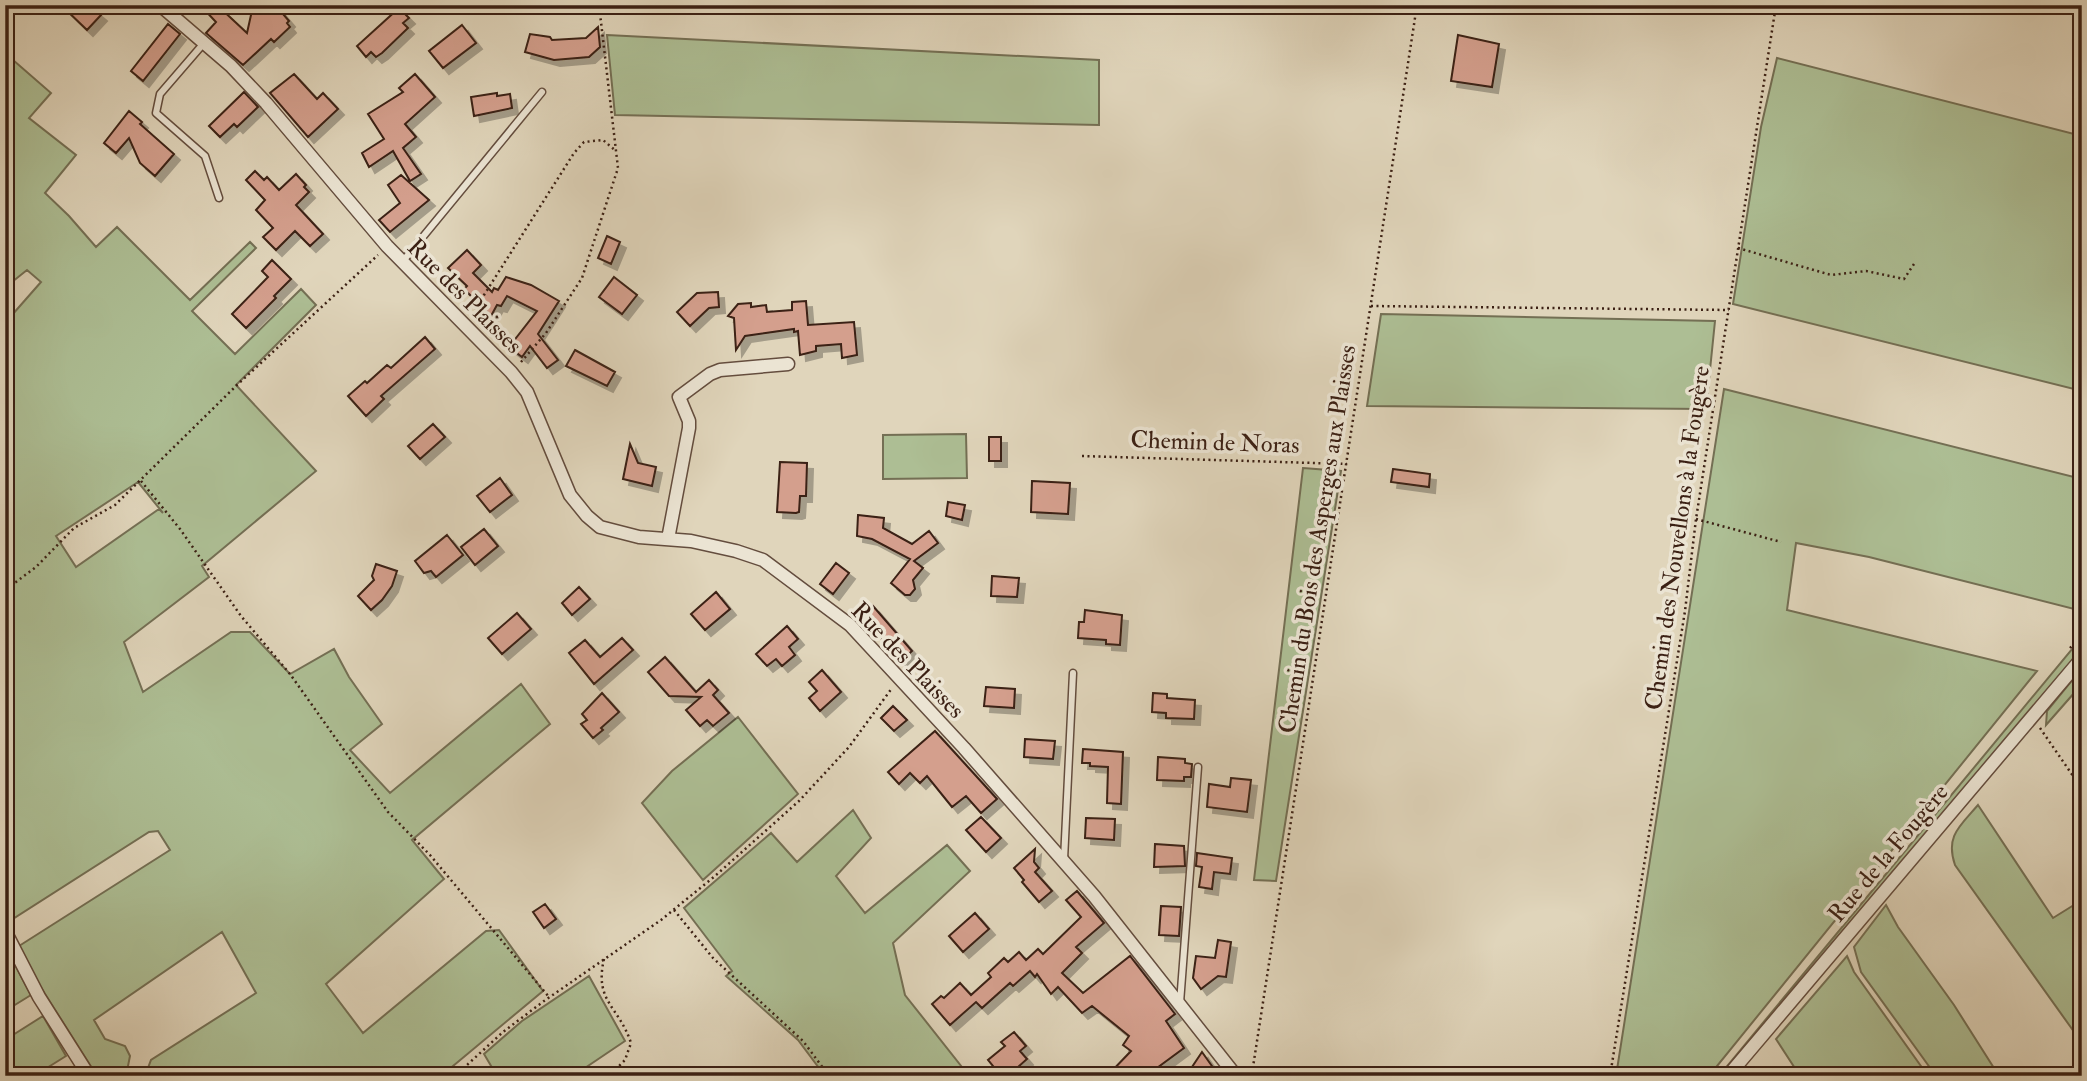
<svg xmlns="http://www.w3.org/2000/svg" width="2087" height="1081" viewBox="0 0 2087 1081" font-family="'IM FELL Double Pica',serif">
	<defs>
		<filter id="shadow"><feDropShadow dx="6" dy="6" stdDeviation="0" flood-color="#0004"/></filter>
	</defs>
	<rect width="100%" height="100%" fill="#e0d5bb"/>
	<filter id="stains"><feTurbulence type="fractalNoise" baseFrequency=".00286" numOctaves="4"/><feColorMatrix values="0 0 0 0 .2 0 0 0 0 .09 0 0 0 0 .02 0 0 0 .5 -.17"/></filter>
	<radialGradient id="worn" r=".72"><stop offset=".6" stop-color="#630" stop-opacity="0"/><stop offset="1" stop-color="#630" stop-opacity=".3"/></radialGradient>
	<path fill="#adbe94" stroke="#746f54" stroke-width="2" fill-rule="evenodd" d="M 607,35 L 1099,60 L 1099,125 L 615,115 Z
		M 5,53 L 51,93 L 29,118 L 76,155 L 45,193 L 69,216 L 96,247 L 117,227 L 190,300 L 250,242 L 256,248 L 192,311 L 235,354 L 301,289 L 316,305 L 236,385 L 316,471 L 202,566 L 209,577 L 124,642 L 143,692 L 231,632 L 250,632 L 290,674 L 334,649 L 349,677 L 382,724 L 350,750 L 390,793 L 521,684 L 550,724 L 412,840 L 444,879 L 326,984 L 363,1033 L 486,931 L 499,930 L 543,991 L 441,1076 L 145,1076 L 151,1060 L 256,993 L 222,932 L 94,1020 L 105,1039 L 125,1046 L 130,1056 L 126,1076 L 97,1076 L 40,986 L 19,946 L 170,850 L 158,831 L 149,832 L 8,922 L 5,916 L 5,323 L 41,282 L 27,270 L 12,282 L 5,276 ZM 138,482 L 163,513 L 159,509 L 76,567 L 56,536 Z
		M 1777,58 L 2082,136 L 2082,391 L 1733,304 L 1761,127 Z
		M 1381,314 L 1715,321 L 1706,409 L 1367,406 Z
		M 1724,389 L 2082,479 L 2082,611 L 1869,557 L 1796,543 L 1787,610 L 2037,671 L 1709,1076 L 1616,1076 Z
		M 966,434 L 967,478 L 883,479 L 883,435 Z
		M 1303,468 L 1341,471 L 1276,881 L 1254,880 Z
		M 2082,637 L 2082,649 L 1723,1076 L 1719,1076 Z
		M 2082,668 L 2082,684 L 2046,725 L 2047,711 Z
		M 738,717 L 798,794 L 703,880 L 642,803 L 672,771 Z
		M 1978,805 L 2053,918 L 2082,900 L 2082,1043 L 1955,865 C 1945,836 1960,826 1978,805 Z
		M 853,810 L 871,838 L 836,876 L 865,913 L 947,845 L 970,871 L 893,943 L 905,995 L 969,1076 L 825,1076 L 798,1040 L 726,976 L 732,971 L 684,908 L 771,833 L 797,862 Z
		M 1886,905 L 1898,927 L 1954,1005 L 1999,1076 L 1936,1076 L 1861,972 L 1854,947 Z
		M 5,946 L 31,995 L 5,1011 Z
		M 1847,956 L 1854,972 L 1928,1076 L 1800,1076 L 1776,1039 Z
		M 589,976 L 625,1041 L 573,1076 L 497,1076 L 484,1054 L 522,1021 Z
		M 43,1016 L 66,1056 L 34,1076 L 5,1076 L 5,1040 Z"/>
	<path fill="#d49f8d" stroke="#3b2014" stroke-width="2" filter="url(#shadow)" d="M 61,5 L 89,5 L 101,15 L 87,30 Z
		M 200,5 L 217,5 L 247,33 L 253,6 L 275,11 L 278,8 L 289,21 L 287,23 L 290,27 L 274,42 L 271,39 L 243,65 L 206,33 L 216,22 Z
		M 399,8 L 409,18 L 403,23 L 408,28 L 382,53 L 376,57 L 371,52 L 366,57 L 357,46 Z
		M 168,24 L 180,34 L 143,81 L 131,71 Z
		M 462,25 L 476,43 L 443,68 L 429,51 Z
		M 598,27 L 600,47 L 589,57 L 554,60 L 525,52 L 530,34 L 550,37 L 552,40 L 586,38 Z
		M 1458,35 L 1499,44 L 1492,87 L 1451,81 Z
		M 294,74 L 317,99 L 323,93 L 338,109 L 308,137 L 270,93 Z
		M 415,74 L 435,97 L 405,124 L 416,137 L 403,148 L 421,174 L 410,181 L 393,151 L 369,167 L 362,153 L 384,139 L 368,114 L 403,92 L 399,88 Z
		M 244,92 L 258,107 L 237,127 L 234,124 L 220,137 L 209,126 Z
		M 497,93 L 497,96 L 510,94 L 512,108 L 474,116 L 471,97 Z
		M 129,111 L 142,122 L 140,124 L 174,154 L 155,176 L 140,163 L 129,138 L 116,153 L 104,143 Z
		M 255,171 L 264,180 L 267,177 L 279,190 L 296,174 L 306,185 L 304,187 L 309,192 L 296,205 L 323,234 L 310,246 L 295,231 L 276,250 L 263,237 L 273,228 L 256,210 L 265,200 L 246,180 Z
		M 401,175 L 429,200 L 390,232 L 379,220 L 400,203 L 388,185 Z
		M 607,236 L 620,242 L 611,264 L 598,258 Z
		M 467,250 L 481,265 L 473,273 L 492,292 L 494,288 L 498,290 L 506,277 L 531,285 L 559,301 L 538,334 L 558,360 L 547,368 L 530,346 L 522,357 L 509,347 L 537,311 L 507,296 L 501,306 L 497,305 L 491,316 L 464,289 L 467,286 L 448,268 Z
		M 272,260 L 291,279 L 274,296 L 276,298 L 246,328 L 232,314 L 268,277 L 262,271 Z
		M 614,277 L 637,295 L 622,314 L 599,297 Z
		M 718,292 L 719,307 L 709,308 L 690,326 L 677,312 L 697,293 Z
		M 806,301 L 808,325 L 854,322 L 857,355 L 842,358 L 841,344 L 816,346 L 816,351 L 800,355 L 798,331 L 794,332 L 794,329 L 745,336 L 736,350 L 734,318 L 728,316 L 738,304 L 751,303 L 751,307 L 766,305 L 767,312 L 792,310 L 792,302 Z
		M 425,337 L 435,349 L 381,396 L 384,399 L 366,416 L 348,396 L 365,381 L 367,383 L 387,365 L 391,368 Z
		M 575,350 L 615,372 L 607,386 L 566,366 Z
		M 433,424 L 445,437 L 420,459 L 408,446 Z
		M 989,437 L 1001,437 L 1001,461 L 989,461 Z
		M 630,444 L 638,463 L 656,467 L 652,486 L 623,479 Z
		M 780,462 L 807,463 L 806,496 L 800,496 L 799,512 L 796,513 L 777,512 Z
		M 1393,469 L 1430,474 L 1429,487 L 1391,482 Z
		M 500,478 L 512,495 L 490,512 L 477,496 Z
		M 1032,481 L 1070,483 L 1068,514 L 1031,512 Z
		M 948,502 L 965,505 L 962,520 L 946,516 Z
		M 858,515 L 884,518 L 883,528 L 912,544 L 929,531 L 938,543 L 914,561 L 923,568 L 913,580 L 915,589 L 910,595 L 905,595 L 891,583 L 910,559 L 872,539 L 857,536 Z
		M 484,529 L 498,546 L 475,565 L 461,547 Z
		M 447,535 L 463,555 L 436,577 L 431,571 L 424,573 L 415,561 Z
		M 836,563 L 849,573 L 833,594 L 820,584 Z
		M 376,564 L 397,571 L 392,586 L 382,600 L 371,610 L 358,596 L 374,580 L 372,576 Z
		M 992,576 L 1019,578 L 1017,597 L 991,596 Z
		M 579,587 L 590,599 L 572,615 L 562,603 Z
		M 716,592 L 730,609 L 705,630 L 691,614 Z
		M 873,606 L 912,651 L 901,661 L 863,618 Z
		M 1085,610 L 1122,615 L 1120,645 L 1106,644 L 1106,640 L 1078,638 L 1079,622 L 1084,622 Z
		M 517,613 L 531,629 L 502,654 L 488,638 Z
		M 787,626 L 798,639 L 789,647 L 795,655 L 782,666 L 776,659 L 767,666 L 756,654 Z
		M 622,638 L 633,650 L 594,684 L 569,653 L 585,640 L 600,657 Z
		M 665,657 L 696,692 L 709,680 L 718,690 L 713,695 L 729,713 L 713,726 L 707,720 L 700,726 L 686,710 L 701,697 L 669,696 L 648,672 Z
		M 822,670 L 841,692 L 820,711 L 809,698 L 817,691 L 809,682 Z
		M 986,687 L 1015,689 L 1014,708 L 984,706 Z
		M 602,693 L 619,712 L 601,728 L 603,730 L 593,738 L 581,724 L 587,720 L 582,714 Z
		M 1153,693 L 1167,694 L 1167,698 L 1195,700 L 1194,719 L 1166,718 L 1166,713 L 1152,712 Z
		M 893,706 L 907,720 L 894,731 L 881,718 Z
		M 935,731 L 997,799 L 981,813 L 966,796 L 952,807 L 927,776 L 920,783 L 910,773 L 899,784 L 888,772 Z
		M 1025,739 L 1055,741 L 1053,759 L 1024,757 Z
		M 1083,749 L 1123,752 L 1121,804 L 1107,803 L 1108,767 L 1090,766 L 1090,763 L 1082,763 Z
		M 1158,757 L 1185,759 L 1185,763 L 1192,764 L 1191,777 L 1184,777 L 1184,781 L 1157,780 Z
		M 1231,778 L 1251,780 L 1247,812 L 1207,807 L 1209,784 L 1230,787 Z
		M 981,817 L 1001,838 L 986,852 L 966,830 Z
		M 1086,818 L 1115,819 L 1114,840 L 1085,838 Z
		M 1155,844 L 1184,846 L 1185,866 L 1154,867 Z
		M 1035,849 L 1034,862 L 1039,868 L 1035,872 L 1052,891 L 1039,902 L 1022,882 L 1024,880 L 1014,868 Z
		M 1197,853 L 1232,858 L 1230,874 L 1214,872 L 1212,889 L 1199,887 L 1202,867 L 1196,866 Z
		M 1077,891 L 1104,923 L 1076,947 L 1082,953 L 1062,973 L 1083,993 L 1130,956 L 1175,1014 L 1166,1021 L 1184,1048 L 1146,1076 L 1107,1076 L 1131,1051 L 1123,1045 L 1129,1036 L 1092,1006 L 1082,1013 L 1058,987 L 1051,994 L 1037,974 L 1035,977 L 1030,971 L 1013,986 L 1010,983 L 982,1008 L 976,1002 L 950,1025 L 932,1004 L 941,996 L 944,998 L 960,983 L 971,995 L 991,977 L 988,973 L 1004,958 L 1008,962 L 1019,952 L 1026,960 L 1038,949 L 1043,954 L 1081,917 L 1066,900 Z
		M 545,904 L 556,919 L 544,928 L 533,912 Z
		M 1161,906 L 1181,907 L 1179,936 L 1159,935 Z
		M 975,913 L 989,929 L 963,952 L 949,936 Z
		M 1218,940 L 1231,942 L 1226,977 L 1218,976 L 1201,989 L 1193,978 L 1196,956 L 1215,958 Z
		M 1014,1032 L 1026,1046 L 1020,1051 L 1027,1059 L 1008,1076 L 1001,1076 L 988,1060 L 1005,1046 L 1001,1042 Z
		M 1202,1052 L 1219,1076 L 1186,1076 Z"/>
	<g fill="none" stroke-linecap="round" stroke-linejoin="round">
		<defs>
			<path id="lane" d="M 204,43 L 160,94 L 156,113 L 205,156 L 219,198
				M 403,261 L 542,92
				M 1064,860 L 1073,673
				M 1180,1003 L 1198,767"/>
			<path id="street" d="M 160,5 L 231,66 L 266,103 L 387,246 L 511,372 L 527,392 L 570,495 L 587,516 L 600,527 L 639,537 L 691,541 L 736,551 L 763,560 L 850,625 L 964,748 L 1094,896 L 1236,1076
				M 668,539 L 689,428 L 689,421 L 679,397 L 710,374 L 720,370 L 788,364
				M 5,931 L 39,997 L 89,1076
				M 1728,1076 L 2082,658"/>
		</defs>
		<use href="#lane" stroke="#644d3e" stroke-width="9"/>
		<use href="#street" stroke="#644d3e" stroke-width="15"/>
		<path stroke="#3b2014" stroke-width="2.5" stroke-dasharray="2 3.5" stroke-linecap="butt" d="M 1738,248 L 1831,275 L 1866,271 L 1904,279 L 1914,264
			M 1371,306 L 1729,310
			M 472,314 L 574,153 L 584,142 L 603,140 L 616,151
			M 521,362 L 546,333 L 582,278 L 618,168 L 599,5
			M 1082,456 L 1347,464
			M 141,481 L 180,529 L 241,616 L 290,674 L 388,812 L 430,855 L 549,997
			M 1696,519 L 1781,542
			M 5,586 L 16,582 L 36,567 L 74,528 L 115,505 L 237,385 L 378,255
			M 2070,648 L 2082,635
			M 2040,728 L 2082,789
			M 674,910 L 713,958 L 803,1041 L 829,1076
			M 604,959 C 594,1002 619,1006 631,1043 L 625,1060 L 609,1076
			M 1249,1073 L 1253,1067 L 1417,5
			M 135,1076 L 138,1066
			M 455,1076 L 503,1032 L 544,1001 L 661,920 L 715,876 L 799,801 L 849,747 L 892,688
			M 1610,1076 L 1685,611 L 1696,519 L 1776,5"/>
		<use href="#lane" stroke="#ebe4d3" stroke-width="6"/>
		<use href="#street" stroke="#ebe4d3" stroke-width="12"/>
	</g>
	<g text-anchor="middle" stroke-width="7" stroke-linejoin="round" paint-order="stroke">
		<g font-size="24" fill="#3b2014" stroke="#ebe4d3">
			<text transform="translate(465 296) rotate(45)" y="8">Rue des Plaisses</text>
			<text transform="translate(1215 442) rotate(2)" y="8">Chemin de Noras</text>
			<text transform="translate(1677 538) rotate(-82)" y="8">Chemin des Nouvellons à la Fougère</text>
			<text transform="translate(1317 539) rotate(-81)" y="8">Chemin du Bois des Asperges aux Plaisses</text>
			<text transform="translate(908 660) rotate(46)" y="8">Rue des Plaisses</text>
			<text transform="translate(1888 853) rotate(-50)" y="8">Rue de la Fougère</text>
		</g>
	</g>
	<rect width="2087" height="1081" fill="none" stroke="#e0d5bb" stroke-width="28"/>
	<rect x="7" y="7" width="2073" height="1067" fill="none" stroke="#3b2014" stroke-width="3.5"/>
	<rect x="14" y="14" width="2059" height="1053" fill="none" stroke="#3b2014" stroke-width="2"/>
	<rect width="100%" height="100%" filter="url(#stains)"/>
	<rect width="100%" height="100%" fill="url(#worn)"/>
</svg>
